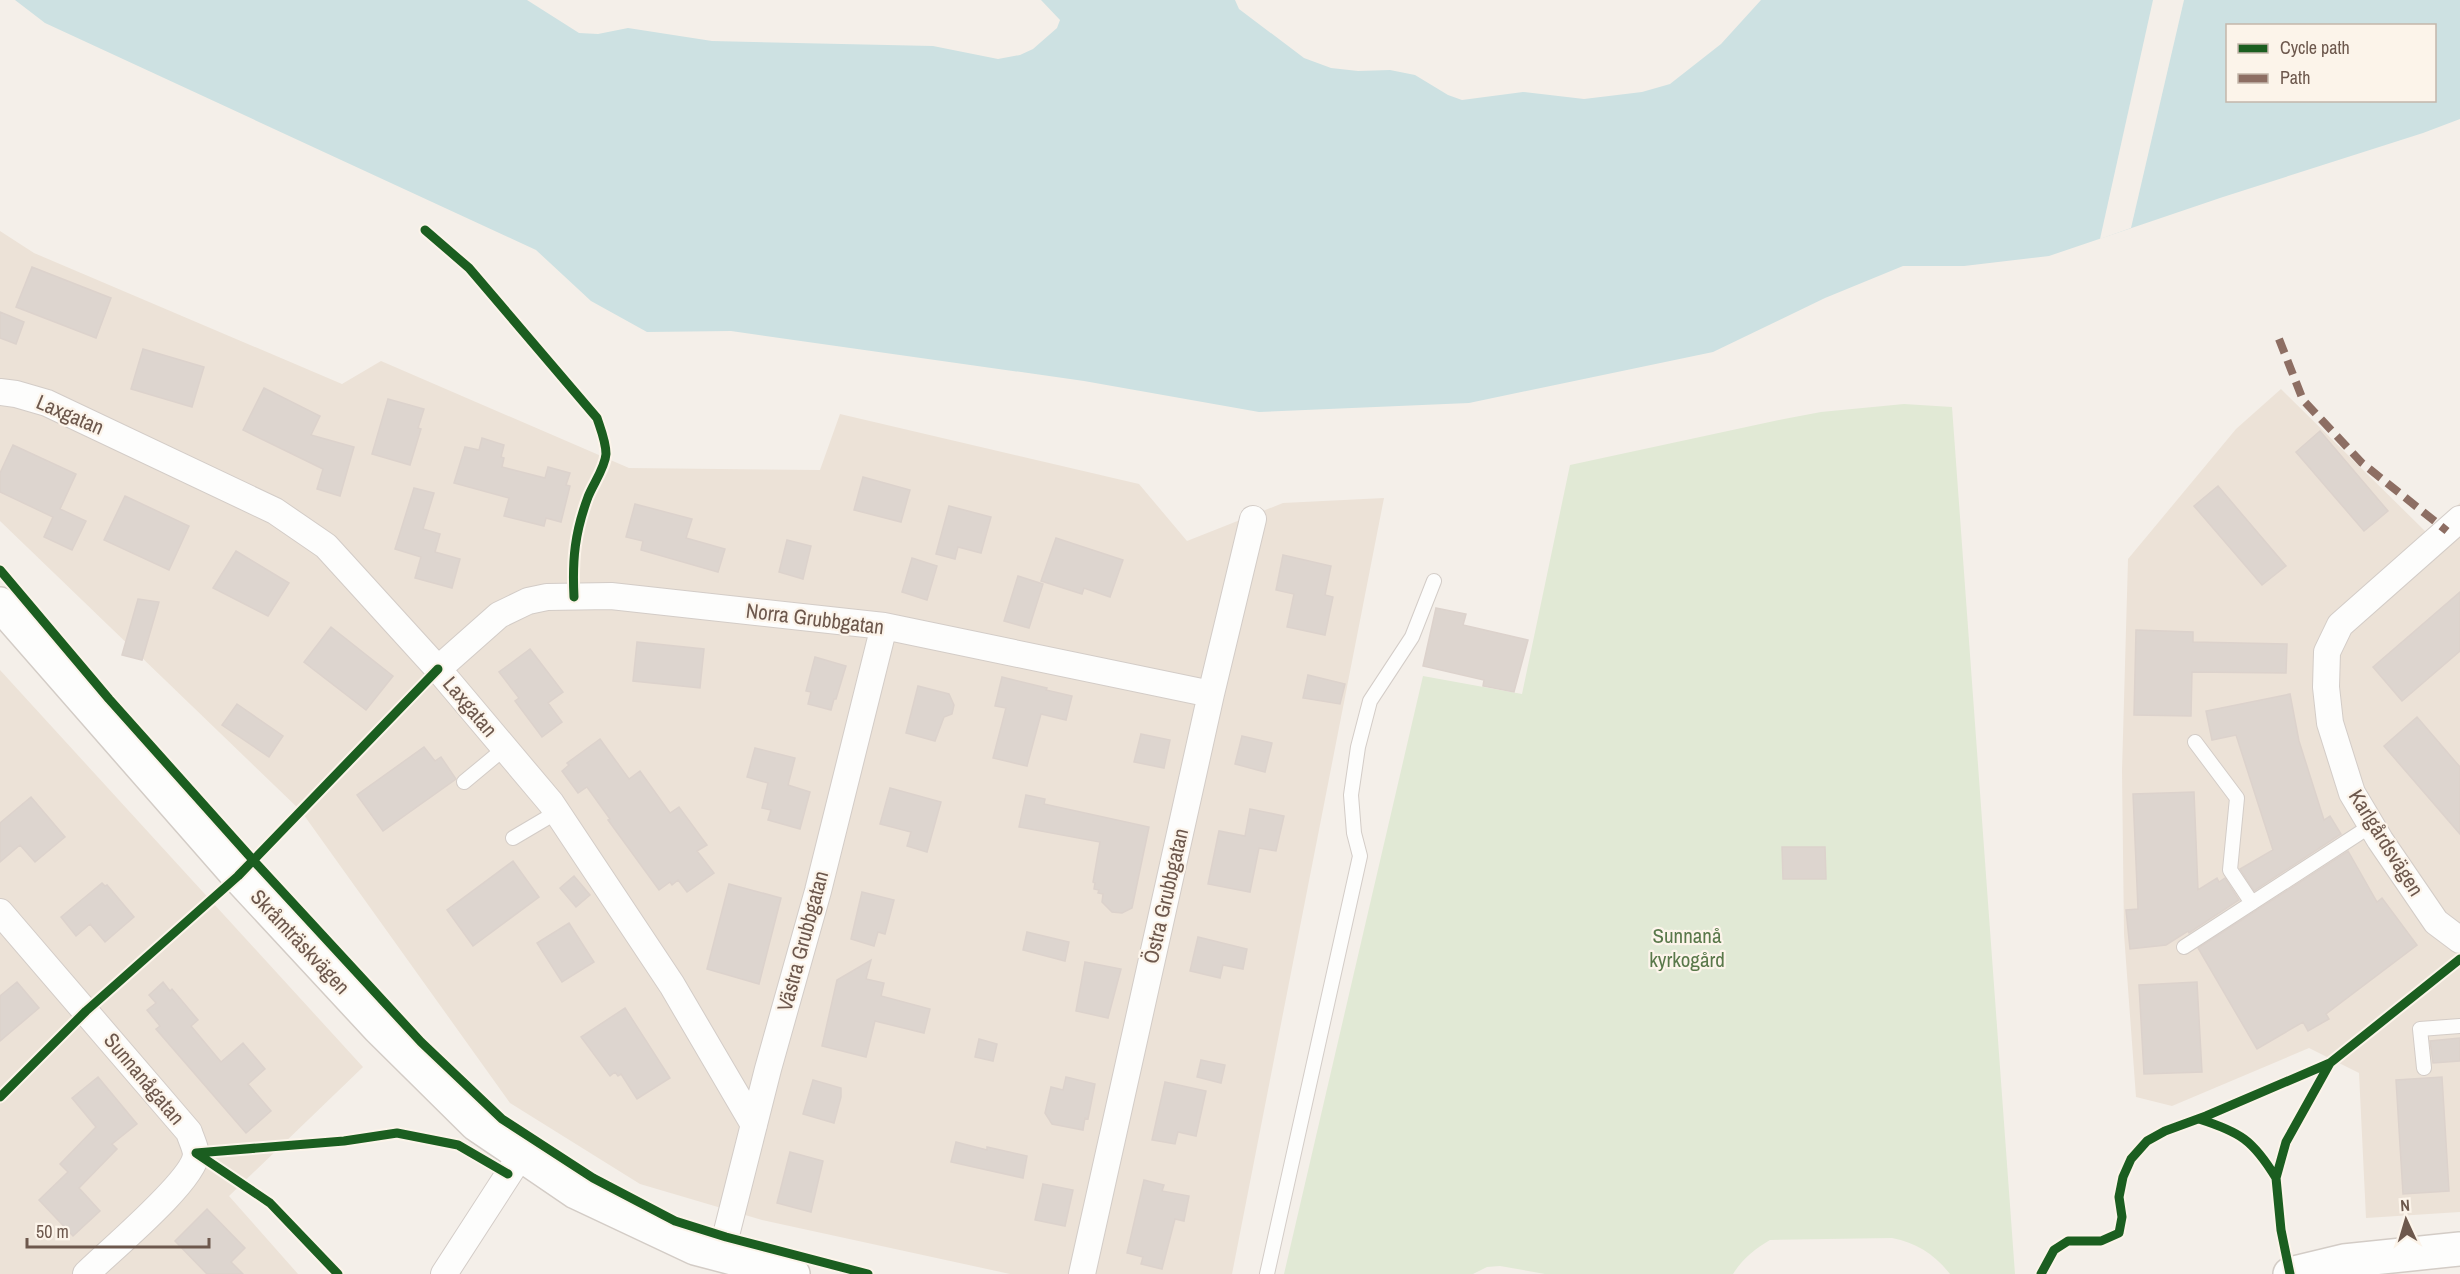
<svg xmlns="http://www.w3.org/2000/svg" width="2460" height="1274" viewBox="0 0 2460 1274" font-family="'Archivo Narrow',sans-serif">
	<rect width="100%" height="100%" fill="#f4efe9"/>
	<path fill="#ece2d7" d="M 0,231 L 34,253 L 342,384 L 381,361 L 629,468 L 820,470 L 840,414 L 1139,484 L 1187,541 L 1283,503 L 1384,498 L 1232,1274 L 1010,1274 L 762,1220 L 640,1184 L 510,1103 L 301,811 L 0,521 Z
		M 2281,389 L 2427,533 L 2460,503 L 2460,1212 L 2366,1218 L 2359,1073 L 2309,1048 L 2172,1106 L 2136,1097 L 2124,934 L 2122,771 L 2128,559 L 2236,429 Z
		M 0,670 L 363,1067 L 229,1196 L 298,1274 L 0,1274 Z"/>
	<path fill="#e1e9d5" d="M 1904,404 L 1952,407 L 2015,1274 L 1950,1274 C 1934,1254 1917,1243 1892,1238 L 1770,1240 C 1755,1249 1743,1258 1733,1274 L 1545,1274 L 1500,1266 L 1487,1267 L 1473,1274 L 1284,1274 L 1423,676 L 1522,694 L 1570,465 L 1784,419 L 1821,412 Z"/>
	<path fill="#cde1e2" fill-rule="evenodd" d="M 15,0 L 527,0 L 579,33 L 598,34 L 628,28 L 712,41 L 933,46 L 998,59 L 1020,55 L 1033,49 L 1057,28 L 1060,20 L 1041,0 L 1235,0 L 1239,9 L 1304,58 L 1331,68 L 1358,71 L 1390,70 L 1415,75 L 1448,95 L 1462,100 L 1523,92 L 1584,99 L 1642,92 L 1670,84 L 1721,44 L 1761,0 L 2460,0 L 2460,119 L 2423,133 L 2223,197 L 2049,256 L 1964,266 L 1903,266 L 1825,298 L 1713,352 L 1469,403 L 1259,412 L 1084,381 L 731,331 L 647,332 L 591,301 L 536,250 L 45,23 ZM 2228,26 L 2434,26 L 2434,100 L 2228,100 Z"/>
	<path fill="#f4efe9" d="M 2153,0 L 2184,0 L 2131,228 L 2100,239 Z"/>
	<path fill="#ddd5cf" stroke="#dcd2cc" stroke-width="1.5" d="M 32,267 L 111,298 L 96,338 L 16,307 Z
		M 0,312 L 24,322 L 16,344 L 0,338 Z
		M 143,349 L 204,367 L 192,407 L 131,389 Z
		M 264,388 L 320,416 L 311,435 L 354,447 L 340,496 L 317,489 L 323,469 L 243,430 Z
		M 388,399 L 424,409 L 418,428 L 421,429 L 410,465 L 372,454 Z
		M 2320,431 L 2388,511 L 2364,531 L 2296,452 Z
		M 482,438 L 504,445 L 501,457 L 504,458 L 502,467 L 545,478 L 548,467 L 570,473 L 566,485 L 570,486 L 561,522 L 546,518 L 544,526 L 504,516 L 509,498 L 454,483 L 465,447 L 479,450 Z
		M 13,445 L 76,474 L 60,509 L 86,521 L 72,550 L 44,537 L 53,517 L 0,492 L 0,473 Z
		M 863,477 L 910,490 L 901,522 L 854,510 Z
		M 2218,486 L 2286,566 L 2262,585 L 2194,506 Z
		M 414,488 L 434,493 L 423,529 L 440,534 L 435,552 L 460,559 L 452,588 L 415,578 L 421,557 L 395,549 Z
		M 125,496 L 189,526 L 169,570 L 104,540 Z
		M 635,504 L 692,519 L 686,538 L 725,549 L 718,572 L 641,550 L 643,541 L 626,537 Z
		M 949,506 L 991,517 L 981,553 L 958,547 L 955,559 L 936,554 Z
		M 1056,538 L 1123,560 L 1110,597 L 1084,588 L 1082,594 L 1041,581 Z
		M 787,540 L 811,546 L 803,579 L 779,572 Z
		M 236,551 L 289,583 L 268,616 L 213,588 Z
		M 1283,555 L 1331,566 L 1325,595 L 1333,597 L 1325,635 L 1287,627 L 1294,594 L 1276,590 Z
		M 912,558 L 937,566 L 927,600 L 902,592 Z
		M 1018,576 L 1043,584 L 1029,628 L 1004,621 Z
		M 2460,592 L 2460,651 L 2402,701 L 2373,667 Z
		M 138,599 L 159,602 L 142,660 L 122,655 Z
		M 1436,608 L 1466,614 L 1463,625 L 1528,640 L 1514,692 L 1483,686 L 1484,680 L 1423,666 Z
		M 331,627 L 393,676 L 366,710 L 304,662 Z
		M 2136,630 L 2193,632 L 2193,642 L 2287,644 L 2286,673 L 2192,672 L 2191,716 L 2134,715 Z
		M 637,642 L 704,649 L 700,688 L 633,681 Z
		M 530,649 L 563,692 L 548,703 L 562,722 L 542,737 L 515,701 L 519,698 L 499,672 Z
		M 815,657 L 846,666 L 836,699 L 834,699 L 831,710 L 808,704 L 811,692 L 806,691 Z
		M 1308,675 L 1345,684 L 1340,704 L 1303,698 Z
		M 1002,677 L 1047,688 L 1046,690 L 1072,696 L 1066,720 L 1041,714 L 1027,766 L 993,758 L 1006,708 L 995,706 Z
		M 918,686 L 949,694 L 954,705 L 952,714 L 944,717 L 935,741 L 906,733 Z
		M 2290,694 L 2299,741 L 2324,820 L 2330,816 L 2341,834 L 2254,891 L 2240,869 L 2273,850 L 2236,735 L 2212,740 L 2206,711 Z
		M 237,704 L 283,736 L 269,757 L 222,725 Z
		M 2417,717 L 2460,767 L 2460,834 L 2384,746 Z
		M 1141,734 L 1170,740 L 1164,768 L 1134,762 Z
		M 1242,736 L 1272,743 L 1265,772 L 1235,764 Z
		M 600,739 L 629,779 L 640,771 L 670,813 L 679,807 L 707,845 L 697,851 L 714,873 L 687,892 L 678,880 L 672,885 L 670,882 L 659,890 L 608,820 L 610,819 L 587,787 L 578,793 L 562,771 L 569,765 L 567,763 Z
		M 424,747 L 435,761 L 441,757 L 456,779 L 383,831 L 357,795 Z
		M 755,748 L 795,758 L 788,785 L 810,792 L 800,829 L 768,820 L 771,810 L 762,808 L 768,783 L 747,777 Z
		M 890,788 L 941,802 L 927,852 L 907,846 L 911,832 L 880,824 Z
		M 2194,792 L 2198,890 L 2217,878 L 2219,882 L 2225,878 L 2239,900 L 2189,933 L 2188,931 L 2166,945 L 2130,949 L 2126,910 L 2138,909 L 2133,794 Z
		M 1026,795 L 1045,799 L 1044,804 L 1149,827 L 1132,908 L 1122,913 L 1112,912 L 1102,902 L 1103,894 L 1098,893 L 1099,890 L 1094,889 L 1095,883 L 1093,882 L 1100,842 L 1019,827 Z
		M 31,797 L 65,837 L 35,862 L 20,845 L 0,862 L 0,823 Z
		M 1250,809 L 1284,816 L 1276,851 L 1259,848 L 1250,892 L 1208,884 L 1219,831 L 1245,836 Z
		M 1782,847 L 1825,847 L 1826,879 L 1783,879 Z
		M 2348,851 L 2377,902 L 2382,898 L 2417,945 L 2326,1014 L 2329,1019 L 2308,1031 L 2303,1022 L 2257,1049 L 2198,948 Z
		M 513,861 L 539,897 L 473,946 L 447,910 Z
		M 574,876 L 590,895 L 576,907 L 560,888 Z
		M 102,883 L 105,886 L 107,885 L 134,917 L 105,942 L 90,924 L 76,936 L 61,917 Z
		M 729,884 L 781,898 L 759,984 L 707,969 Z
		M 862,892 L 894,900 L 885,934 L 878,932 L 874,946 L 851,939 Z
		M 569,923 L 594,962 L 562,982 L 537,943 Z
		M 1027,932 L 1069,942 L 1065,961 L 1023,950 Z
		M 1198,937 L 1247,949 L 1243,969 L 1223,965 L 1220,978 L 1190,971 Z
		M 871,960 L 866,979 L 884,983 L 881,996 L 930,1009 L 924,1033 L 875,1021 L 866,1057 L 822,1046 L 837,980 Z
		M 1085,962 L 1121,969 L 1108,1018 L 1076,1011 Z
		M 17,982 L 39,1008 L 0,1041 L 0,996 Z
		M 163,982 L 170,991 L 172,989 L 198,1020 L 191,1026 L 221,1062 L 243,1043 L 265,1069 L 248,1084 L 271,1111 L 246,1133 L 156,1029 L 160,1026 L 147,1010 L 156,1003 L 149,995 Z
		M 2197,982 L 2202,1072 L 2144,1074 L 2139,985 Z
		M 625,1008 L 670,1078 L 637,1099 L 621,1074 L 618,1076 L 615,1072 L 610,1076 L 581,1037 Z
		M 2460,1038 L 2460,1061 L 2433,1063 L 2430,1041 Z
		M 979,1039 L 997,1044 L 993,1061 L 975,1057 Z
		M 1201,1060 L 1225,1065 L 1221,1083 L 1197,1077 Z
		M 98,1077 L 137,1124 L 112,1144 L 117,1149 L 79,1188 L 100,1211 L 73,1236 L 39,1200 L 68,1172 L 60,1164 L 96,1127 L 72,1098 Z
		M 1066,1077 L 1095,1084 L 1088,1119 L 1085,1118 L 1083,1130 L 1052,1124 L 1045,1113 L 1051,1087 L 1063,1090 Z
		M 2442,1077 L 2449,1191 L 2403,1194 L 2396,1080 Z
		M 813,1080 L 841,1088 L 841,1097 L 834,1123 L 803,1114 Z
		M 1165,1082 L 1206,1091 L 1196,1136 L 1178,1132 L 1175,1144 L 1152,1140 Z
		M 956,1142 L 987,1150 L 987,1147 L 1027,1156 L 1023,1178 L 951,1162 Z
		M 790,1152 L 823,1161 L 811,1212 L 777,1203 Z
		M 1144,1180 L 1164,1185 L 1162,1191 L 1189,1196 L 1184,1221 L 1175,1219 L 1162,1269 L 1141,1264 L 1143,1257 L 1127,1253 Z
		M 1043,1184 L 1073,1190 L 1065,1226 L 1035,1220 Z
		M 207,1209 L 245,1248 L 231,1262 L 243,1274 L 207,1274 L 175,1241 Z"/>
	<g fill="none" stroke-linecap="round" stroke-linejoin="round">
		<defs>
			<path id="service" d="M 2195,742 L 2237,798 L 2230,870 L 2252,903
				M 464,782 L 505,748
				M 513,838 L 557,812
				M 2184,947 L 2372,825
				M 2424,1068 L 2420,1029 L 2460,1026
				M 1267,1274 L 1360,856 L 1354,833 L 1351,795 L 1358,747 L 1370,701 L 1412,637 L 1434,581"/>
			<path id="minor" d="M 0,392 L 16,394 L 47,403 L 275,511 L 326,546 L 438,669 L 551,803 L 672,985 L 754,1125
				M 2460,519 L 2340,625 L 2327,652 L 2326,687 L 2330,723 L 2352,793 L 2380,840 L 2436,922 L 2460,940
				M 438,669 L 499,615 L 528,601 L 547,597 L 611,596 L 884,626 L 1211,694
				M 0,912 L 189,1132 C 191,1139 196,1148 196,1155 C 193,1182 108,1252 86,1274
				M 721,1255 L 768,1069 L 818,891 L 884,626
				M 444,1274 L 521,1155
				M 1082,1274 L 1211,694 L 1253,519"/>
			<path id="secondary" d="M 0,604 L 238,876 L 379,1028 L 476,1124 L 576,1192 L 695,1248 L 793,1274
				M 2290,1274 L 2344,1261 L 2460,1249"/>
		</defs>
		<use href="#service" stroke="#d3ccc7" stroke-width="16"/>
		<use href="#minor" stroke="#d3ccc7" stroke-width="28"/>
		<use href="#secondary" stroke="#d3ccc6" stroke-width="36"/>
		<use href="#service" stroke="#fdfdfc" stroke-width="14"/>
		<use href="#minor" stroke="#fdfdfc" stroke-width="26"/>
		<use href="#secondary" stroke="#fdfdfc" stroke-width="33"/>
		<path stroke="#8d6e63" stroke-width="8" stroke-dasharray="15 8" stroke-linecap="butt" d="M 2279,339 L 2303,400 L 2362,463 L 2447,531"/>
		<defs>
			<path id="cycleway" d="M 425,230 L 469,268 L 597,418 C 601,430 606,442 606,454 C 605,468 593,484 588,497 C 575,532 572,559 574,597
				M 0,570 L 109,699 L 253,860 L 421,1042 L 502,1119 L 593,1178 L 675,1221 L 726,1237 L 868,1274
				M 0,1097 L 86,1011 L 238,876 L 438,669
				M 2199,1119 C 2240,1132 2253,1140 2276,1178
				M 338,1274 L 270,1203 L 196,1153 L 344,1141 L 397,1133 L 458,1145 L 508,1174
				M 2041,1274 L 2054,1250 L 2068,1241 L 2101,1241 L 2119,1233 L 2122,1217 L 2119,1197 L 2123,1177 L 2131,1159 L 2147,1141 L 2165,1131 L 2206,1116 L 2330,1063 L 2460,959
				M 2290,1274 L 2281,1230 L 2276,1178 L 2286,1142 L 2330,1063"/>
		</defs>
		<use href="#cycleway" stroke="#fcf4ea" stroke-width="13"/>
		<use href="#cycleway" stroke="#1b5e20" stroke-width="9"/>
	</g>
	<g text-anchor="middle" stroke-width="4.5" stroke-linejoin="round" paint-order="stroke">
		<g font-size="21" fill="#6d584d" stroke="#fcf4ea">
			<text transform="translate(70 415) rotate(23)" y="7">Laxgatan</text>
			<text transform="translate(815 619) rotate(7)" y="7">Norra Grubbgatan</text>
			<text transform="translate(470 707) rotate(50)" y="7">Laxgatan</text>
			<text transform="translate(2386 843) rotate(58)" y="7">Karlgårdsvägen</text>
			<text transform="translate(1166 896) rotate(-77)" y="7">Östra Grubbgatan</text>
			<text transform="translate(803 941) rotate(-75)" y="7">Västra Grubbgatan</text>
			<text transform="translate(300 942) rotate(47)" y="7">Skråmträskvägen</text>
			<text transform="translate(144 1079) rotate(50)" y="7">Sunnanågatan</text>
		</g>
		<g font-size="21" fill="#59784a" stroke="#fcf4ea">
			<text x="1687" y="943">Sunnanå<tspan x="1687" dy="24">kyrkogård</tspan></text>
		</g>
	</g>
	<rect x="2226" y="24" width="210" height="78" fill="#fcf4ea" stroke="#c3b6ab" stroke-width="1.5"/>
	<rect x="2238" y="44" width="30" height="9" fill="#1b5e20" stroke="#c3b6ab" stroke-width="1.5"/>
	<text x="2280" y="54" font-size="18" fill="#6d584d">Cycle path</text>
	<rect x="2238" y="74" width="30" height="9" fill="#8d6e63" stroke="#c3b6ab" stroke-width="1.5"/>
	<text x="2280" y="84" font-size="18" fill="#6d584d">Path</text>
	<g transform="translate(2406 1220) rotate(356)" stroke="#fcf4ea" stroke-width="4.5" paint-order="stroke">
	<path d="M0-4.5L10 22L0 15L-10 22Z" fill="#6d584d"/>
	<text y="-9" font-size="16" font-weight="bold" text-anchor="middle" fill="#6d584d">N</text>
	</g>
	<path d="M27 1238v9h182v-9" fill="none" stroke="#6d584d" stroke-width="3"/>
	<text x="36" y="1238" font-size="18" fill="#6d584d" stroke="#fcf4ea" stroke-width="4.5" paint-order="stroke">50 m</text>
</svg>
